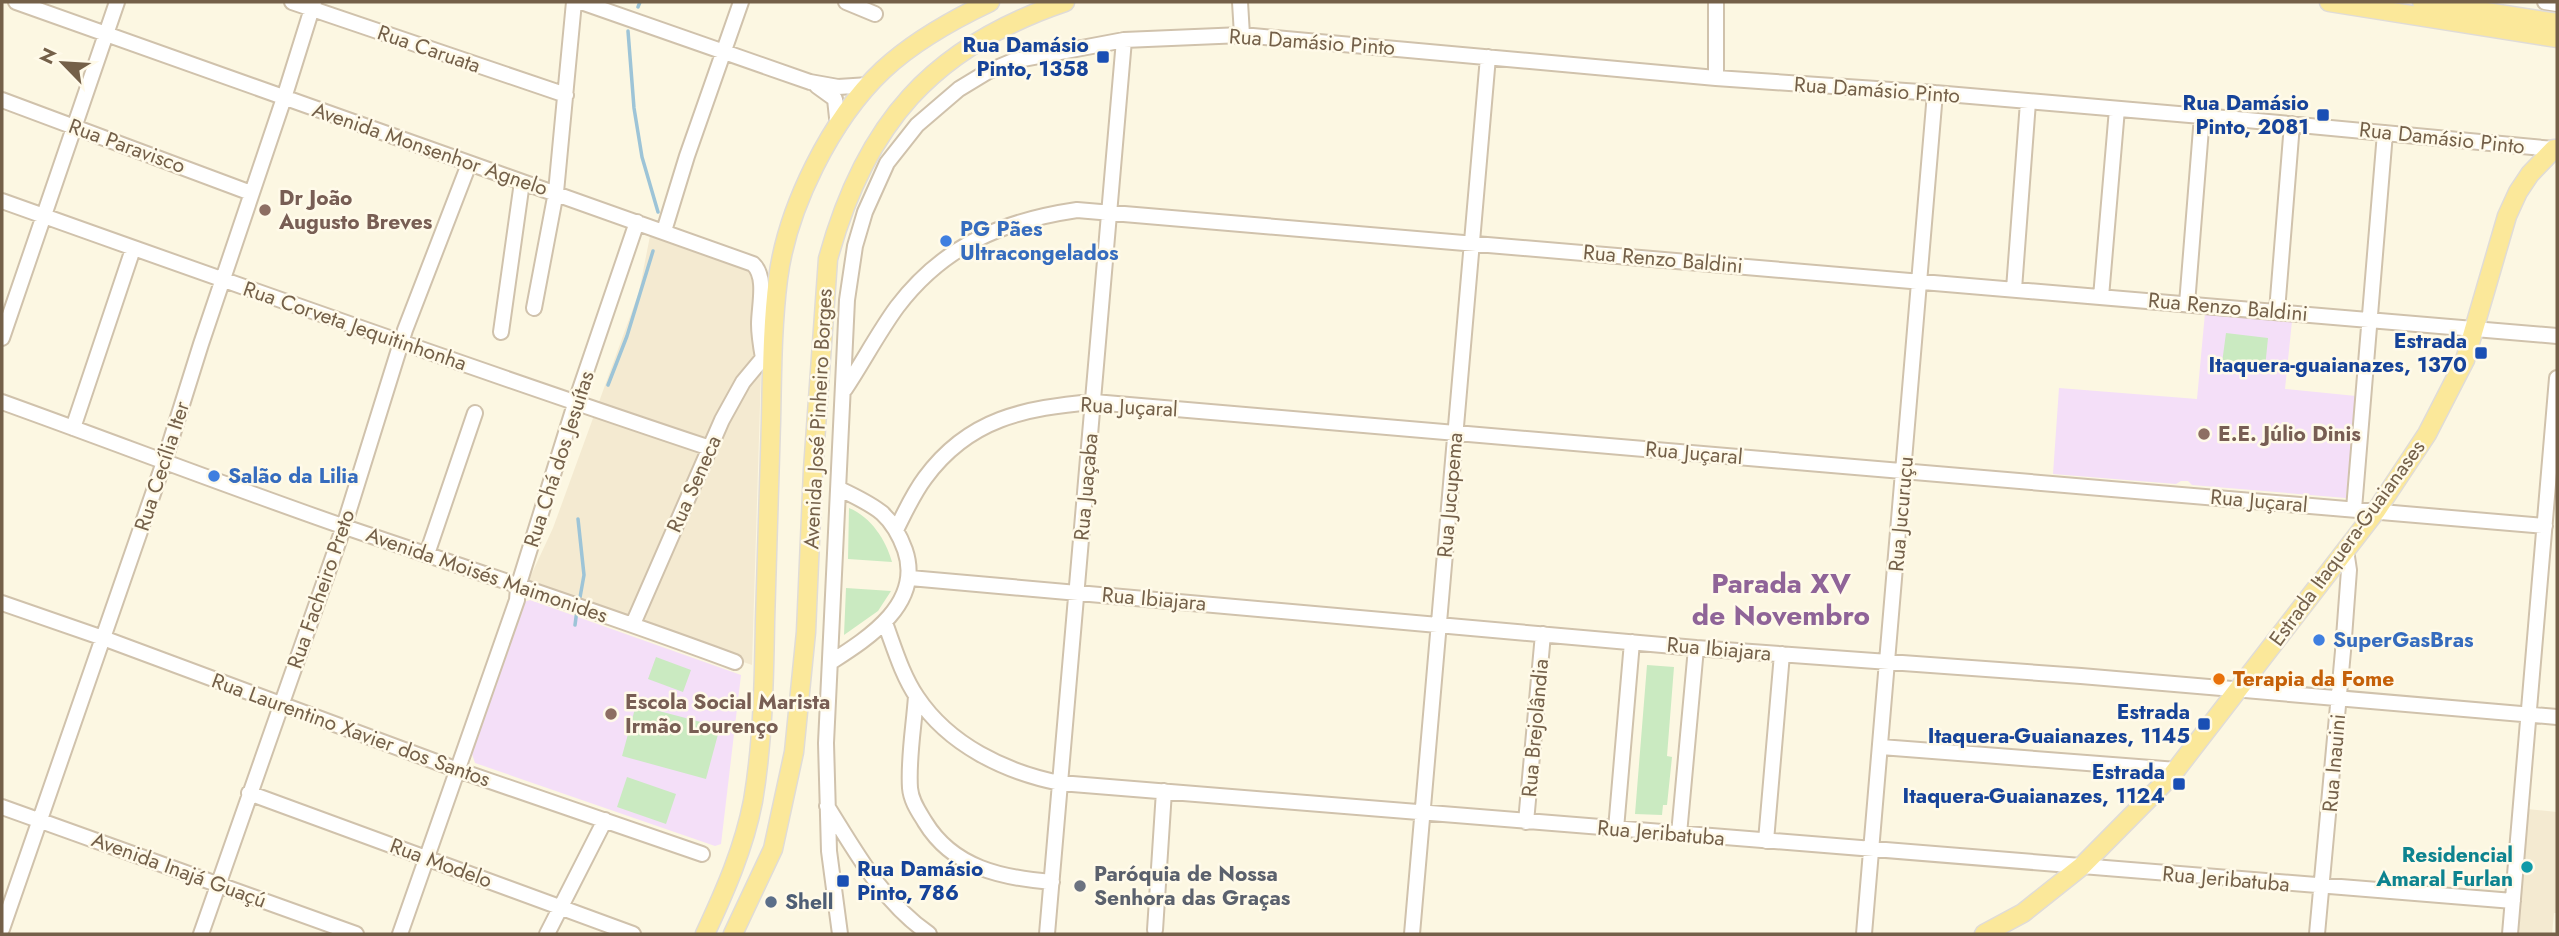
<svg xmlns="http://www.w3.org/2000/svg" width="2559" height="936" viewBox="0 0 2559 936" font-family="Jost,sans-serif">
	<rect width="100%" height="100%" fill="#fcf7e2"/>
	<path fill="#f4ead1" d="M 650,236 L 764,275 L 752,665 L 526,586 L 553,528 L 639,292 Z
		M 2527,809 L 2557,812 L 2557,913 L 2554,913 L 2552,934 L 2518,934 Z"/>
	<path fill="#f4dff8" d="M 2205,313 L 2292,321 L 2285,389 L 2356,396 L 2346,498 L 2192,485 L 2188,481 L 2181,481 L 2176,484 L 2053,474 L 2059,388 L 2197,399 Z
		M 530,600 L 741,675 L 721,844 L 715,846 L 475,763 L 472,754 L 524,602 Z"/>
	<path fill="#caeac1" d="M 2226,333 L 2268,338 L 2265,368 L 2222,363 Z
		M 849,508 C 871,517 886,540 892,562 L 848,559 Z
		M 846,588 L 891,591 L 878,611 L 844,635 Z
		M 656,657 L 691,670 L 683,692 L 648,679 Z
		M 1647,665 L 1674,667 L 1667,756 L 1672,757 L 1667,805 L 1663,805 L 1662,815 L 1635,814 Z
		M 636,705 L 720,727 L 706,779 L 622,756 Z
		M 627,777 L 676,794 L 666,824 L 617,807 Z"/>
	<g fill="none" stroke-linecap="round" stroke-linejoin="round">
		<path stroke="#9dc4d7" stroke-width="3.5" d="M 638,7 L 640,2
			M 628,31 L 634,108 L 642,157 L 658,212
			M 608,385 L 627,336 L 653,251
			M 578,519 L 584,575 L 579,603
			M 575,625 L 577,610"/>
		<defs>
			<path id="minor" d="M 16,2 L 753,264 C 767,277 759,306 759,324 C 759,336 761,347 763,358
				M 292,2 L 566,95
				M 581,2 L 810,82 L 838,87 L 869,85
				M 846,2 L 875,14
				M 1240,2 L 1242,35
				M 2545,2 L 2557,4
				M 1716,78 L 1716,2
				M 817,86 L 835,99 L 838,127
				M 2,100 L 251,193
				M 2,201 C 237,285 473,369 710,448
				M 664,231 L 687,156 L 741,2
				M 2014,289 L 2028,102
				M 2101,297 L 2117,109
				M 2187,304 L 2202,116
				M 534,308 L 556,192 L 574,2
				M 2277,311 L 2292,124
				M 501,332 L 522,182
				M 2,338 L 117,2
				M 845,389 C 863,362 878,333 897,307 C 944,245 1003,221 1077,210 L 2557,336
				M 2,402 C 116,443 230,487 345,527 C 475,571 606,614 735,662
				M 73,428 L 133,249
				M 2354,509 L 2385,133
				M 896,530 C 905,512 913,494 925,478 C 969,418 1025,408 1094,402 L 2545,526
				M 427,554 L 475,413
				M 910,578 L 1696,648 L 2081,676 L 2557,717
				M 2,603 L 103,638 L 458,770 L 702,854
				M 885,623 C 894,647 902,675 917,697 C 949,745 1005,772 1060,783 L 2513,901
				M 633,624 L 722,420 L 743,382 L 763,358 L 772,358
				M 831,662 C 870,637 923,603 905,550 C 900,536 893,523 882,513 C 870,503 854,496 840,489
				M 916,696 C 914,726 908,758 910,788 C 911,801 919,812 925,822 C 953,868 1002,878 1052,882
				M 1881,747 L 2177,770
				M 249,793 L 633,934
				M 827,806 C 857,854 883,902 929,934
				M 2,807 L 356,934
				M 1526,822 L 1543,634
				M 1616,829 L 1632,642
				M 1679,834 L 1696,648
				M 1766,841 L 1782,654
				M 2,929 L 164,462 L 201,344 L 284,98 L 314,2
				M 1155,930 L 1164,791
				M 201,934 L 344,526 L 405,330 L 469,164
				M 400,934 L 517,600 L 518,587 L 575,404 L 637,222
				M 547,934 L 605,820
				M 840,934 L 829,851 L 826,743 L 847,300 L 855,246 L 865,212 L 887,163 L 917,125 L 959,89 L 987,72 L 1013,61 L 1124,40 L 1242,35 L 1716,78 L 1935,93 L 2236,119 L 2554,149
				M 1047,934 L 1124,40
				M 1412,934 L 1488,57
				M 1864,934 L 1935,93
				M 2317,934 L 2343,651 L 2349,570 L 2346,550
				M 2510,934 L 2557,378"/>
			<path id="major" d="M 2329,2 L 2557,38
				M 2422,2 L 2557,23
				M 705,934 C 725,891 744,848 753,801 C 763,742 764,681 765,622 C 767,555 769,488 771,421 C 772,374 772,326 778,279 C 787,208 831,119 883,70 C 914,41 952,20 990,2
				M 733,934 L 773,849 L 794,752 L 806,632 L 813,470 L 828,259 C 865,124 932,47 1065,2
				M 1984,934 L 2023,913 L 2082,866 L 2172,775 L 2376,511 L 2427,434 L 2465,360 L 2507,216 L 2518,192 L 2530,174 L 2554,149 L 2557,149"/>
		</defs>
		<use href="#minor" stroke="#d0c2ac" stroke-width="18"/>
		<use href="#major" stroke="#e0dcd7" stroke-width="21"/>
		<use href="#minor" stroke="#fff" stroke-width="14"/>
		<use href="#major" stroke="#fbe89a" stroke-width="18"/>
	</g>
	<g fill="#1a4fb4" stroke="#fffae9" stroke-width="2.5">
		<rect x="1096" y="50" width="14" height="14" rx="3.5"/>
		<rect x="2316" y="108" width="14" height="14" rx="3.5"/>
		<rect x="2474" y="346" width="14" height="14" rx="3.5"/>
		<rect x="2197" y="717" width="14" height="14" rx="3.5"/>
		<rect x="2172" y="777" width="14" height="14" rx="3.5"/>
		<rect x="836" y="874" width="14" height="14" rx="3.5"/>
	</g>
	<g fill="#8d6e63" stroke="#fffae9" stroke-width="2.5">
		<circle cx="265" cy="210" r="7"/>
		<circle cx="2204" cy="434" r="7"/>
		<circle cx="611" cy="714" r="7"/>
	</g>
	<g fill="#3f7fe0" stroke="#fffae9" stroke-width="2.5">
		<circle cx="946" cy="241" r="7"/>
		<circle cx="214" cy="476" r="7"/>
		<circle cx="2319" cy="640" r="7"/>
	</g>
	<circle fill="#e8710a" stroke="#fffae9" stroke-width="2.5" cx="2219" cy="679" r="7"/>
	<circle fill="#0f9aa8" stroke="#fffae9" stroke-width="2.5" cx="2527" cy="867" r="7"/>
	<circle fill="#6b7280" stroke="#fffae9" stroke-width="2.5" cx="1080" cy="886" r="7"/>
	<circle fill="#5c6f8a" stroke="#fffae9" stroke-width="2.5" cx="771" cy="902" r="7"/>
	<g text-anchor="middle" stroke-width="5" stroke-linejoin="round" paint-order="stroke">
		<g font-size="21" fill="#746049" stroke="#fffae9">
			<text transform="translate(1312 42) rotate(4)" y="7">Rua Damásio Pinto</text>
			<text transform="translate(429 49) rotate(19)" y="7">Rua Caruata</text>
			<text transform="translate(1877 90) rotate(4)" y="7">Rua Damásio Pinto</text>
			<text transform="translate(2442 138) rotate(6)" y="7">Rua Damásio Pinto</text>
			<text transform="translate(127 146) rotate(20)" y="7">Rua Paravisco</text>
			<text transform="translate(430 149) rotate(19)" y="7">Avenida Monsenhor Agnelo</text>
			<text transform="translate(1663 259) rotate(5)" y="7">Rua Renzo Baldini</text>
			<text transform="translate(2228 307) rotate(5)" y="7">Rua Renzo Baldini</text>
			<text transform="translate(355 326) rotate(19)" y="7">Rua Corveta Jequitinhonha</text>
			<text transform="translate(1129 407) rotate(3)" y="7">Rua Juçaral</text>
			<text transform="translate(818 419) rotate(-87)" y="7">Avenida José Pinheiro Borges</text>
			<text transform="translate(1694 453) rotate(5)" y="7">Rua Juçaral</text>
			<text transform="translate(559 459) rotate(-72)" y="7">Rua Chá dos Jesuítas</text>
			<text transform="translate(162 466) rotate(-72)" y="7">Rua Cecília Iter</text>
			<text transform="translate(694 484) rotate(-66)" y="7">Rua Seneca</text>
			<text transform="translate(1086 487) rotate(-85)" y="7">Rua Juaçaba</text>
			<text transform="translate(1450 495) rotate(-85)" y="7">Rua Jucupema</text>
			<text transform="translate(2259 501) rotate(5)" y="7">Rua Juçaral</text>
			<text transform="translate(1901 514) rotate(-85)" y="7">Rua Jucuruçu</text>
			<text transform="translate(2347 543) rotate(-54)" y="7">Estrada Itaquera-Guaianases</text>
			<text transform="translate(487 575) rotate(19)" y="7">Avenida Moisés Maimonides</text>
			<text transform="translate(321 589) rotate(-71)" y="7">Rua Facheiro Preto</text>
			<text transform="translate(1154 599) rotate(5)" y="7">Rua Ibiajara</text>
			<text transform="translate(1719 649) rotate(5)" y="7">Rua Ibiajara</text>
			<text transform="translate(1535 728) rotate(-85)" y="7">Rua Brejolândia</text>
			<text transform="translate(351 730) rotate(20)" y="7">Rua Laurentino Xavier dos Santos</text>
			<text transform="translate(2334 763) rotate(-85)" y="7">Rua Inauini</text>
			<text transform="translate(1661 833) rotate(5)" y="7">Rua Jeribatuba</text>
			<text transform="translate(441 863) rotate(20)" y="7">Rua Modelo</text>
			<text transform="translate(179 870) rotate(20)" y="7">Avenida Inajá Guaçú</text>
			<text transform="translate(2226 879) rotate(5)" y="7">Rua Jeribatuba</text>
		</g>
		<g font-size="21" font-weight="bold" fill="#164399" stroke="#fffae9" text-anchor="end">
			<text x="1089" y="52">Rua Damásio<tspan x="1089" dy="24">Pinto, 1358</tspan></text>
			<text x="2309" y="110">Rua Damásio<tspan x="2309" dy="24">Pinto, 2081</tspan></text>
			<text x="2467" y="348">Estrada<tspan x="2467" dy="24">Itaquera-guaianazes, 1370</tspan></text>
			<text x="2190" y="719">Estrada<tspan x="2190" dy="24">Itaquera-Guaianazes, 1145</tspan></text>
			<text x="2165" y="779">Estrada<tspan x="2165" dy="24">Itaquera-Guaianazes, 1124</tspan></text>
			<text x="857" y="876" text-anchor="start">Rua Damásio<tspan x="857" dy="24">Pinto, 786</tspan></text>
		</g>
		<g font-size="21" font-weight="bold" fill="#785e54" stroke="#fffae9" text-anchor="start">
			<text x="279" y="205">Dr João<tspan x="279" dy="24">Augusto Breves</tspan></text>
			<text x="2218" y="441">E.E. Júlio Dinis</text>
			<text x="625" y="709">Escola Social Marista<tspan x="625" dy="24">Irmão Lourenço</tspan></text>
		</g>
		<g font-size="21" font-weight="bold" fill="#366cbe" stroke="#fffae9" text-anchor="start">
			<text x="960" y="236">PG Pães<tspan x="960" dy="24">Ultracongelados</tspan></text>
			<text x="228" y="483">Salão da Lilia</text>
			<text x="2333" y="647">SuperGasBras</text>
		</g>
		<g font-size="21" font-weight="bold" fill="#c56008" stroke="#fffae9" text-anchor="start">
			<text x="2233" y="686">Terapia da Fome</text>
		</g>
		<g font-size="21" font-weight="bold" fill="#0d838f" stroke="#fffae9" text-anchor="end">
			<text x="2513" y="862">Residencial<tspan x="2513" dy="24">Amaral Furlan</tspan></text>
		</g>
		<g font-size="21" font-weight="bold" fill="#5b616d" stroke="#fffae9" text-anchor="start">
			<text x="1094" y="881">Paróquia de Nossa<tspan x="1094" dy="24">Senhora das Graças</tspan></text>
		</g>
		<g font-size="21" font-weight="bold" fill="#4e5e75" stroke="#fffae9" text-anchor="start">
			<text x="785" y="909">Shell</text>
		</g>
		<g font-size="28" font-weight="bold" fill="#8f6498" stroke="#fffae9">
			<text x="1781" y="593">Parada XV<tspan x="1781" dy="32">de Novembro</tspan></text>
		</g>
	</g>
	<rect width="2559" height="936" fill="none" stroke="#746049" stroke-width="7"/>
	<g transform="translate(63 63) rotate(295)" stroke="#fffae9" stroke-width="5" paint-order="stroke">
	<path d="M0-5L12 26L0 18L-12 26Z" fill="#746049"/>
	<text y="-10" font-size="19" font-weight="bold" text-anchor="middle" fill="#746049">N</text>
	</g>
</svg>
